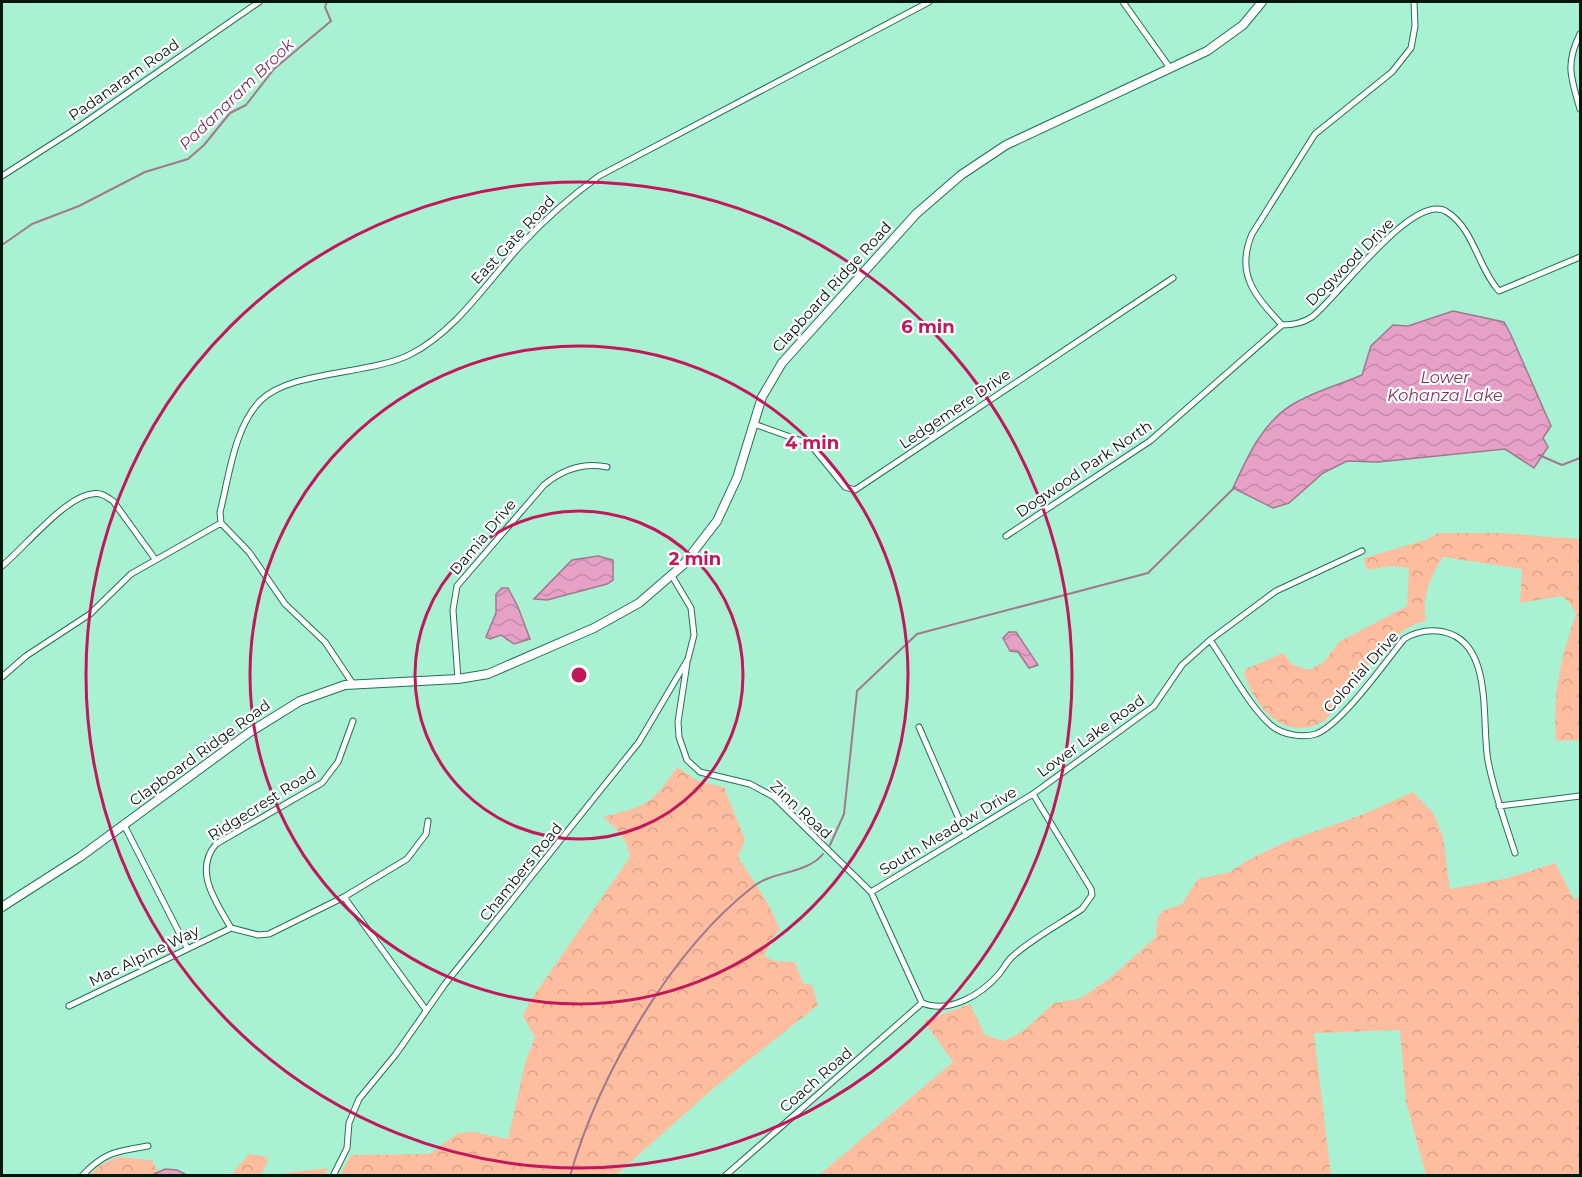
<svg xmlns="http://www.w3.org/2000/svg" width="1582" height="1177" viewBox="0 0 1582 1177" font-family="Montserrat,sans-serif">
	<defs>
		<pattern id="forest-crowns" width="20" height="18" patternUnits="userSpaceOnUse" patternTransform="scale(1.5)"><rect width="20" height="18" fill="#febd9e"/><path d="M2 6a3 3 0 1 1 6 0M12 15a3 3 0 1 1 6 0" fill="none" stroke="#d8a287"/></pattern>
		<pattern id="water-waves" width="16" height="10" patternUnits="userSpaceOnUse" patternTransform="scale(1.5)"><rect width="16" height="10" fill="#e7a1c6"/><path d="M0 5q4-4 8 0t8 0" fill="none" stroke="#c48aa9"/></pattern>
	</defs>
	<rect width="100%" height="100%" fill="#a8f2d3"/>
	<path fill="url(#forest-crowns)" d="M 1438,533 L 1503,533 L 1580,539 L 1580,740 L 1556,741 C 1553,690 1560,662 1576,614 L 1570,603 L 1561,596 L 1520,603 L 1522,569 L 1443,557 C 1431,575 1421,598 1426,621 C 1390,626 1348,692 1326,720 C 1285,744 1257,710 1244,674 L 1246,669 L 1283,653 L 1293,665 L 1309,670 L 1324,662 L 1339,642 L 1407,606 L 1409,568 L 1392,566 L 1367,570 L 1364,558 L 1425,540 Z
		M 677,767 L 698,781 L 724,787 L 745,840 L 738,857 L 767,902 L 780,929 L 774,936 L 764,956 L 774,961 L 795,962 L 803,983 L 812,985 L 818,1005 L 715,1087 L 616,1175 L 340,1175 L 351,1155 L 430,1154 L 458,1133 L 474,1132 L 508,1139 L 526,1060 L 535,1037 L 523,1016 L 530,1001 L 630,857 C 627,838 617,829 603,817 C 646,806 652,805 677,767 Z
		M 1413,792 L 1434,814 L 1443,837 L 1450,889 L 1508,878 L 1555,863 L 1574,899 L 1580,896 L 1580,1175 L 1426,1175 L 1406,1102 L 1400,1030 L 1314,1033 L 1331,1175 L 819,1175 L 953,1062 L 924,1021 L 970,1004 L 985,1035 L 1004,1041 L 1023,1031 L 1054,1003 L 1081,998 L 1110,978 L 1156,937 C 1157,911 1158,912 1182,904 L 1198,879 L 1230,872 L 1248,860 L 1285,842 L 1364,814 Z
		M 249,1154 L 267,1157 L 268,1161 L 261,1175 L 231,1175 Z
		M 118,1157 L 152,1160 L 158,1172 L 152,1175 L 90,1175 L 100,1165 Z
		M 328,1168 L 325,1175 L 280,1175 L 285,1173 Z"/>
	<path fill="url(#water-waves)" stroke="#a2788e" stroke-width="1.5" d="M 1453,311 L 1504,322 L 1511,335 L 1551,426 L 1543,438 L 1548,447 L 1534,468 L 1505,449 L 1378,462 L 1347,461 L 1323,473 L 1289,503 L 1273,508 L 1233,488 C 1247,458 1261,425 1290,406 C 1311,392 1339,385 1362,375 L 1371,346 L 1393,325 L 1408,326 Z
		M 598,556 L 613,560 L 613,580 L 607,584 L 547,600 L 534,599 L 572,560 Z
		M 502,588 L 508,588 L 518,607 L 530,639 L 514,644 L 501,635 L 490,639 L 486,637 L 496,613 L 496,594 Z
		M 1009,632 L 1016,632 L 1038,665 L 1029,668 L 1018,652 L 1010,651 L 1003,638 Z
		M 165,1169 L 177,1170 L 187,1175 L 152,1175 Z"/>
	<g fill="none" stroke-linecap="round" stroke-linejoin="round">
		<path stroke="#a2788e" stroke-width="2" d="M 2,245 L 32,224 L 79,206 L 145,172 L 188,159 L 204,145 L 230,113 L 246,105 L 274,69 L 331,21 L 325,7 L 327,2
			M 1539,455 L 1562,465 L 1580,458
			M 830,845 L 844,814 L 857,691 L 917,634 L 1148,573 L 1235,487
			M 570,1176 C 599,1075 671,950 754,886 C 773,871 807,874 823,854"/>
		<defs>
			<path id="minor" d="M 1123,2 L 1170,68
				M 1414,2 L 1415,26 L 1411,48 L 1392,72 L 1315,134 L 1252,234 C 1235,274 1255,296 1282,325 C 1292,325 1303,323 1312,317 C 1337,298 1414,190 1447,212 C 1474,229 1478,268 1499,291 L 1580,257
				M 1580,34 C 1565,64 1571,78 1580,109
				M 2,176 L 80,126 L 259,2
				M 754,424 L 810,444 L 845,487 L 855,490 L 1173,278
				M 221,523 L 220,512 C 229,477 234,428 260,401 C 291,370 371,375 411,354 C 457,330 487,282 521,245 C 545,219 570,197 599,176 L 929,2
				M 221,523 L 249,552 L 285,604 L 325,642 L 353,684
				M 1006,536 L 1150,441 L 1282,325
				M 2,566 C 24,548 65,497 92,494 C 101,492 107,497 113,501 L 155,559
				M 1210,640 C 1227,664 1250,708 1272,726 C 1283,735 1303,738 1316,734 C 1341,725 1386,661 1404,639 C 1417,631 1429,629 1444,632 C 1494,643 1481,721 1488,761 C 1494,792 1505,822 1515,853
				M 687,663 L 678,722 L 679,737 L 687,760 L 700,772 L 750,784 L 774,797 L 871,892 L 922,1003
				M 2,677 L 26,656 L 90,614 L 131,574 L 221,523
				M 458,679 L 453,610 L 457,586 L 544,485 C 562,470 583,462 607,467
				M 353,721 L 338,762 L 322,783 L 216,844 C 193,871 216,902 231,928 L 258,935 L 269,934 L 344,897 L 407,859 L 426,834 L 428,821
				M 919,727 L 966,835
				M 1499,806 L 1580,796
				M 124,825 L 187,948
				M 871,892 L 1033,794 L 1154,706 L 1182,665 L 1210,640 L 1276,591 L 1362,551
				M 344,897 L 426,1010
				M 922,1003 C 949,1014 981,995 999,974 C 1004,968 1007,961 1013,956 C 1033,938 1060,924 1082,909 L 1092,895 L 1091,889 L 1033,794
				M 69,1006 L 231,928
				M 82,1176 C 104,1152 117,1151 148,1146
				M 333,1176 L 347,1148 L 349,1123 L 359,1099 L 396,1054 L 445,984 L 639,742 L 688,659 L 694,635 L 691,608 L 672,576
				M 725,1176 L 922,1003"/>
			<path id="secondary" d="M 2,907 L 80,857 L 250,732 L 300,701 L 345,685 L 458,679 L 488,674 L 594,628 L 639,603 L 683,565 L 717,521 L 737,478 L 762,397 L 782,363 L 916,214 L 961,175 L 1006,145 L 1207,51 L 1243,25 L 1262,2"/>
		</defs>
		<use href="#minor" stroke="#236f55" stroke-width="7"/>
		<use href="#secondary" stroke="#236f55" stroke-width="10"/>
		<use href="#minor" stroke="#fff" stroke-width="5"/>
		<use href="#secondary" stroke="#fff" stroke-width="8"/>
	</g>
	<g fill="none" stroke="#c2185b" stroke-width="3">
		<circle cx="579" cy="675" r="164"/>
		<circle cx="579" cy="675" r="329"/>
		<circle cx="579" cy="675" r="493"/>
	</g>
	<g text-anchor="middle" stroke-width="4.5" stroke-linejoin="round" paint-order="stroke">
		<g font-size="15" fill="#00170d" stroke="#fff">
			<text transform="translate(124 80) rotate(-35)" y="5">Padanaram Road</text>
			<text transform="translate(513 240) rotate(-47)" y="5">East Gate Road</text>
			<text transform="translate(1350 262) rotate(-45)" y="5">Dogwood Drive</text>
			<text transform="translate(832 287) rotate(-48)" y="5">Clapboard Ridge Road</text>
			<text transform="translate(955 409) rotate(-34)" y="5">Ledgemere Drive</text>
			<text transform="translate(1084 469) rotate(-34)" y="5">Dogwood Park North</text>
			<text transform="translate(483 537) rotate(-50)" y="5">Damia Drive</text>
			<text transform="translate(1361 672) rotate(-48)" y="5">Colonial Drive</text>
			<text transform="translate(1091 736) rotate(-36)" y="5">Lower Lake Road</text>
			<text transform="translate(200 753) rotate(-36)" y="5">Clapboard Ridge Road</text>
			<text transform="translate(262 804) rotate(-32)" y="5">Ridgecrest Road</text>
			<text transform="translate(801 810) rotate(43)" y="5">Zinn Road</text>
			<text transform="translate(948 831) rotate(-31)" y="5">South Meadow Drive</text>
			<text transform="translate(521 872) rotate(-51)" y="5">Chambers Road</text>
			<text transform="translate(144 956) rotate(-26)" y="5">Mac Alpine Way</text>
			<text transform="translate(816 1080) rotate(-41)" y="5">Coach Road</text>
		</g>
		<g font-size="16" font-style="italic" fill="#802f5f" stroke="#fff">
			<text transform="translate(236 94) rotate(-44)" y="6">Padanaram Brook</text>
			<text x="1445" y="383">Lower<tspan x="1445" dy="18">Kohanza Lake</tspan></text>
		</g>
	</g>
	<circle cx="579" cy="675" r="9" fill="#c2185b" stroke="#fff" stroke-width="3"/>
	<g font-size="18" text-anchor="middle" font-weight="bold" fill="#c2185b" stroke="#fff" stroke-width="4.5" stroke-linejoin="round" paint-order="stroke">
		<text x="928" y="333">6 min</text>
		<text x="812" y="449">4 min</text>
		<text x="695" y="565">2 min</text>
	</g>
	<rect width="1582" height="1177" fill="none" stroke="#00170d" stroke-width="6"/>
</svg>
